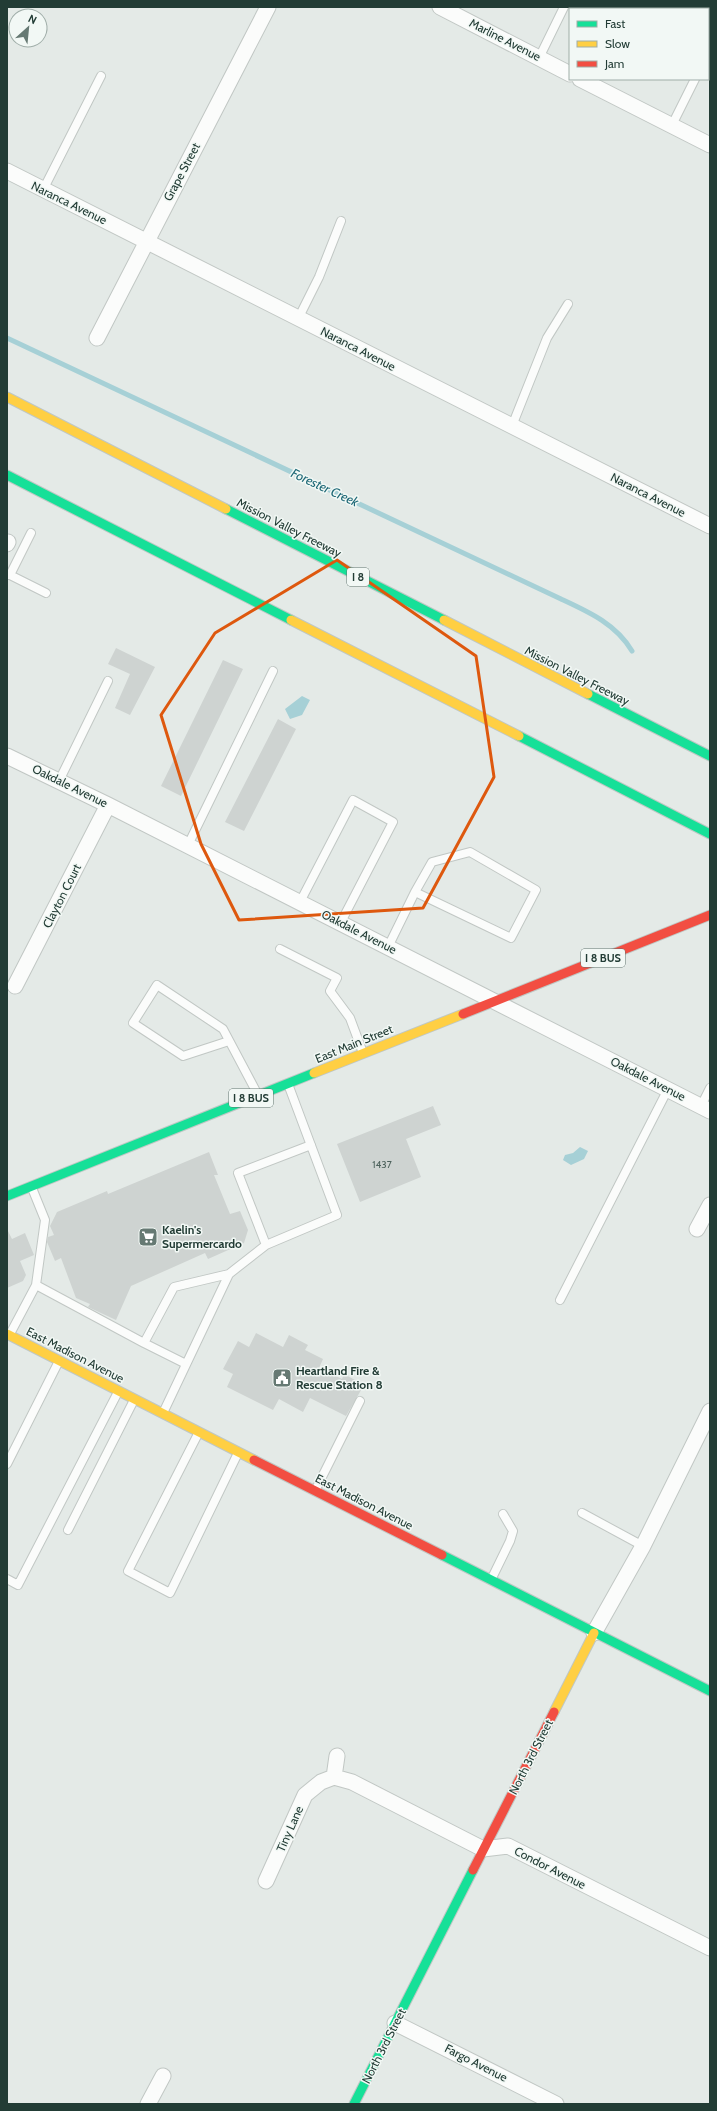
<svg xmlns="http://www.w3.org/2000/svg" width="717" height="2111" viewBox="0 0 717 2111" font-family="Cabin,sans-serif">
	<rect width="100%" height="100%" fill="#e4eae7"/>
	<path fill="#a6d0d6" d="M 302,696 L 310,700 L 302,715 L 290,719 L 285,709 Z
		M 580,1147 L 588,1151 L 584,1159 L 571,1165 L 563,1160 L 565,1155 L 573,1153 Z"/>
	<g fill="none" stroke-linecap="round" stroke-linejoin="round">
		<path stroke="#a6d0d6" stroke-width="5" d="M 7,338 L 561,599 C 589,612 616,624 632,651"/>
	</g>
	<path fill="#ced3d1" d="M 116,648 L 155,667 L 130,715 L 115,708 L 130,674 L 108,664 Z
		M 223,660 L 243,669 L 181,796 L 161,786 Z
		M 278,719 L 296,729 L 244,831 L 225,822 Z
		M 433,1106 L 441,1125 L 406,1139 L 421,1177 L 360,1202 L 337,1144 Z
		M 209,1152 L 218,1175 L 214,1175 L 230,1214 L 240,1211 L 248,1230 L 244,1243 L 208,1259 L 205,1253 L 131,1286 L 116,1320 L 88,1307 L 90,1304 L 76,1298 L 61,1258 L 55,1261 L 47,1242 L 48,1237 L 54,1235 L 50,1226 L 57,1212 L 107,1191 L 108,1194 Z
		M 7,1229 L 12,1239 L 25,1233 L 34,1255 L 20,1261 L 26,1275 L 23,1281 L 7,1288 Z
		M 256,1333 L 283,1347 L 289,1335 L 308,1345 L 305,1350 L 323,1359 L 319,1368 L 342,1379 L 344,1374 L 364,1385 L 346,1416 L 310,1398 L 303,1412 L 279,1399 L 273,1410 L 227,1387 L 233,1374 L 223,1369 L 238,1341 L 249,1347 Z"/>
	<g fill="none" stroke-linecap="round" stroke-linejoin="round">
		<defs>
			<path id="lane" d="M 708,54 L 710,51
				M 539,58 L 564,7
				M 672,125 L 695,79
				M 43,190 L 101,76
				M 298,319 L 319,277 L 341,221
				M 512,426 L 547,338 L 568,304
				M 7,575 L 10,575 L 46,593
				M 10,575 L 31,533
				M 59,781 L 108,681
				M 188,845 L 273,671
				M 300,902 L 353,800 L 393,822 L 341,922
				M 388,947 L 415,892 L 432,862 L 470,852 L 536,890 L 511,938 L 415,892
				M 280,949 L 337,978 L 330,991 L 350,1018 L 363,1053
				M 229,1041 L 183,1056 L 133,1023 L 157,985 L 223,1029 L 258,1095
				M 701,1106 L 710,1088
				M 32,1188 L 45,1220 L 36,1285 L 144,1343
				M 266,1245 L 238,1173 L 311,1145
				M 560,1300 L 668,1089
				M 10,1334 L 36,1285
				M 186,1364 L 144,1343 L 174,1287 L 229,1274
				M 163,1413 L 229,1274 L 266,1245 L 337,1215 L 288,1084
				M 199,1432 L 128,1571 L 170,1593 L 238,1453
				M 7,1464 L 59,1361
				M 315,1491 L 360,1401
				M 582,1513 L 643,1546
				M 68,1530 L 134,1400
				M 7,1579 L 18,1585 L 118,1392
				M 491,1580 L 510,1541 L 513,1531 L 503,1514"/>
			<path id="street" d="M 440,7 L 570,74
				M 580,79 L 710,145
				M 7,171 L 710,526
				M 97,338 L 268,7
				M 7,544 L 8,542
				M 7,756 L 108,805 L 710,1111
				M 15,986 L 108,805
				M 697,1229 L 710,1205
				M 594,1633 L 643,1546 L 710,1411
				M 334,1777 L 337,1756
				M 266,1881 L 305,1795 L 321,1782 L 334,1777 L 352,1782 L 483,1849 L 508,1846 L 710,1948
				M 395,2023 L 556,2104
				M 148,2104 L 163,2076"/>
			<path id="fast" d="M 7,475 L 291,620
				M 226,509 L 444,620
				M 588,694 L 710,756
				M 519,736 L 710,834
				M 7,1196 L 314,1073
				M 442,1555 L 710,1691
				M 354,2104 L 473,1870"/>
			<path id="slow" d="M 7,397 L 226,509
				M 291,620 L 519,736
				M 444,620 L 588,694
				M 314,1073 L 463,1014
				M 7,1334 L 254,1460
				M 554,1712 L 594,1633"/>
			<path id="jam" d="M 463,1014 L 710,915
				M 254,1460 L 442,1555
				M 473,1870 L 554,1712"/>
		</defs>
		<use href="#lane" stroke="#c1c7c4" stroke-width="10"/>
		<use href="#street" stroke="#c1c7c4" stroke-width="17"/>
		<use href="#fast" stroke="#bfc7c4" stroke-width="11"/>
		<use href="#slow" stroke="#bfc7c4" stroke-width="11"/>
		<use href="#jam" stroke="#bfc7c4" stroke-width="11"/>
		<use href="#lane" stroke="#fbfcfb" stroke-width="8"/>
		<use href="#street" stroke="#fbfcfb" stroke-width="15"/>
		<use href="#fast" stroke="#16e098" stroke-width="9"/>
		<use href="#slow" stroke="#ffcf43" stroke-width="9"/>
		<use href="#jam" stroke="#f24e42" stroke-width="9"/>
	</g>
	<path fill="none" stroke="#de580e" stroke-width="3" stroke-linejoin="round" d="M 337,560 L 476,656 L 494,777 L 423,908 L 239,920 L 201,844 L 161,715 L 215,633 Z"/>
	<defs>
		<symbol id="supermarket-square" viewBox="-11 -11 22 22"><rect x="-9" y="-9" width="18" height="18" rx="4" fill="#667973" stroke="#f2f8f5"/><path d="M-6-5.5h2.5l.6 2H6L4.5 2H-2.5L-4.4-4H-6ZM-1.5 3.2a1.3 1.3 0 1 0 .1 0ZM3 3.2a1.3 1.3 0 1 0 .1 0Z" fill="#fff"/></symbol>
		<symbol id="civic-square" viewBox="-11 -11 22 22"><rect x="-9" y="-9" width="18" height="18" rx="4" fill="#667973" stroke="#f2f8f5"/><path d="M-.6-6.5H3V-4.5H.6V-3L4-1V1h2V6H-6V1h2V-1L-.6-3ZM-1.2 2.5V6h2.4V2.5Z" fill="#fff"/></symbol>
	</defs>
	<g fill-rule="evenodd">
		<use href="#supermarket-square" x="137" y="1226" width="22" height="22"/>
		<use href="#civic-square" x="271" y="1367" width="22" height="22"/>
	</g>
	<g text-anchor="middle" stroke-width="3" stroke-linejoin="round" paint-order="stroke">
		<g font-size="10" fill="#4d625c">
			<text x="382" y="1168">1437</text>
		</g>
		<g fill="#f2f8f5" stroke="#60746f" stroke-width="1">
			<rect x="347" y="568" width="22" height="18" rx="3"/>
			<rect x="581" y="949" width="44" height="18" rx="3"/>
			<rect x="229" y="1089" width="44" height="18" rx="3"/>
		</g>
		<g font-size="11" font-weight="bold" fill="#223c35">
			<text x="358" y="581">I 8</text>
			<text x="603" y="962">I 8 BUS</text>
			<text x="251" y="1102">I 8 BUS</text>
		</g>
		<g font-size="12" fill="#223c35" stroke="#f2f8f5">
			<text transform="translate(505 40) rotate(27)" y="4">Marline Avenue</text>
			<text transform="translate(182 172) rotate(-62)" y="4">Grape Street</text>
			<text transform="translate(69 203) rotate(26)" y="4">Naranca Avenue</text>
			<text transform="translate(358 349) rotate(27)" y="4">Naranca Avenue</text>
			<text transform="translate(648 495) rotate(27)" y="4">Naranca Avenue</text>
			<text transform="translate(289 528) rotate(27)" y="4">Mission Valley Freeway</text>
			<text transform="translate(577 676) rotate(27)" y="4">Mission Valley Freeway</text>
			<text transform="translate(70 786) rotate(26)" y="4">Oakdale Avenue</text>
			<text transform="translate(62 896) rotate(-63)" y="4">Clayton Court</text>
			<text transform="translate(359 932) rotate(27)" y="4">Oakdale Avenue</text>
			<text transform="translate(354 1044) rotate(-22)" y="4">East Main Street</text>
			<text transform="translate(648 1079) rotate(27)" y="4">Oakdale Avenue</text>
			<text transform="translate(75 1355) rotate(27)" y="4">East Madison Avenue</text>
			<text transform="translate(364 1502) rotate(27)" y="4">East Madison Avenue</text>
			<text transform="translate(531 1757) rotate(-63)" y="4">North 3rd Street</text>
			<text transform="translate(290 1829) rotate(-66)" y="4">Tiny Lane</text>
			<text transform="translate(550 1868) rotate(27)" y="4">Condor Avenue</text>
			<text transform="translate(384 2046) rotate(-63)" y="4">North 3rd Street</text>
			<text transform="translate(476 2063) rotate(27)" y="4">Fargo Avenue</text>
		</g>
		<g font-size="12" font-weight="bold" fill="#223c35" stroke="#f2f8f5" text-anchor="start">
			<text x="162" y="1234">Kaelin's<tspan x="162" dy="14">Supermercardo</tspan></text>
			<text x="296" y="1375">Heartland Fire &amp;<tspan x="296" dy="14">Rescue Station 8</tspan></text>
		</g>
		<g font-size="13" font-style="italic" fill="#1e6876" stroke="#f2f8f5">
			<text transform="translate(325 487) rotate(25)" y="5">Forester Creek</text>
		</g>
	</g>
	<rect width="717" height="2111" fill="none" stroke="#223c35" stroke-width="16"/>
	<rect x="569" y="8" width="140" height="72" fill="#f2f8f5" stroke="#9fada8"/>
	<rect x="577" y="21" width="20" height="6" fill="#16e098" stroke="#9fada8"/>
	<text x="605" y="28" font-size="12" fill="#223c35">Fast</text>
	<rect x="577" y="41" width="20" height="6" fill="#ffcf43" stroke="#9fada8"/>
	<text x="605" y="48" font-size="12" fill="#223c35">Slow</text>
	<rect x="577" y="61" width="20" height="6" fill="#f24e42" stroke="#9fada8"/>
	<text x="605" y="68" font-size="12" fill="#223c35">Jam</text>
	<g transform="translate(28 28) rotate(27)"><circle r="19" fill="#f2f8f5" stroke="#9fada8"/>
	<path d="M0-3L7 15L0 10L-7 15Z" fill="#667973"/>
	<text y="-6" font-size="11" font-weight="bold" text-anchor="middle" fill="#223c35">N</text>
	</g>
</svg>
